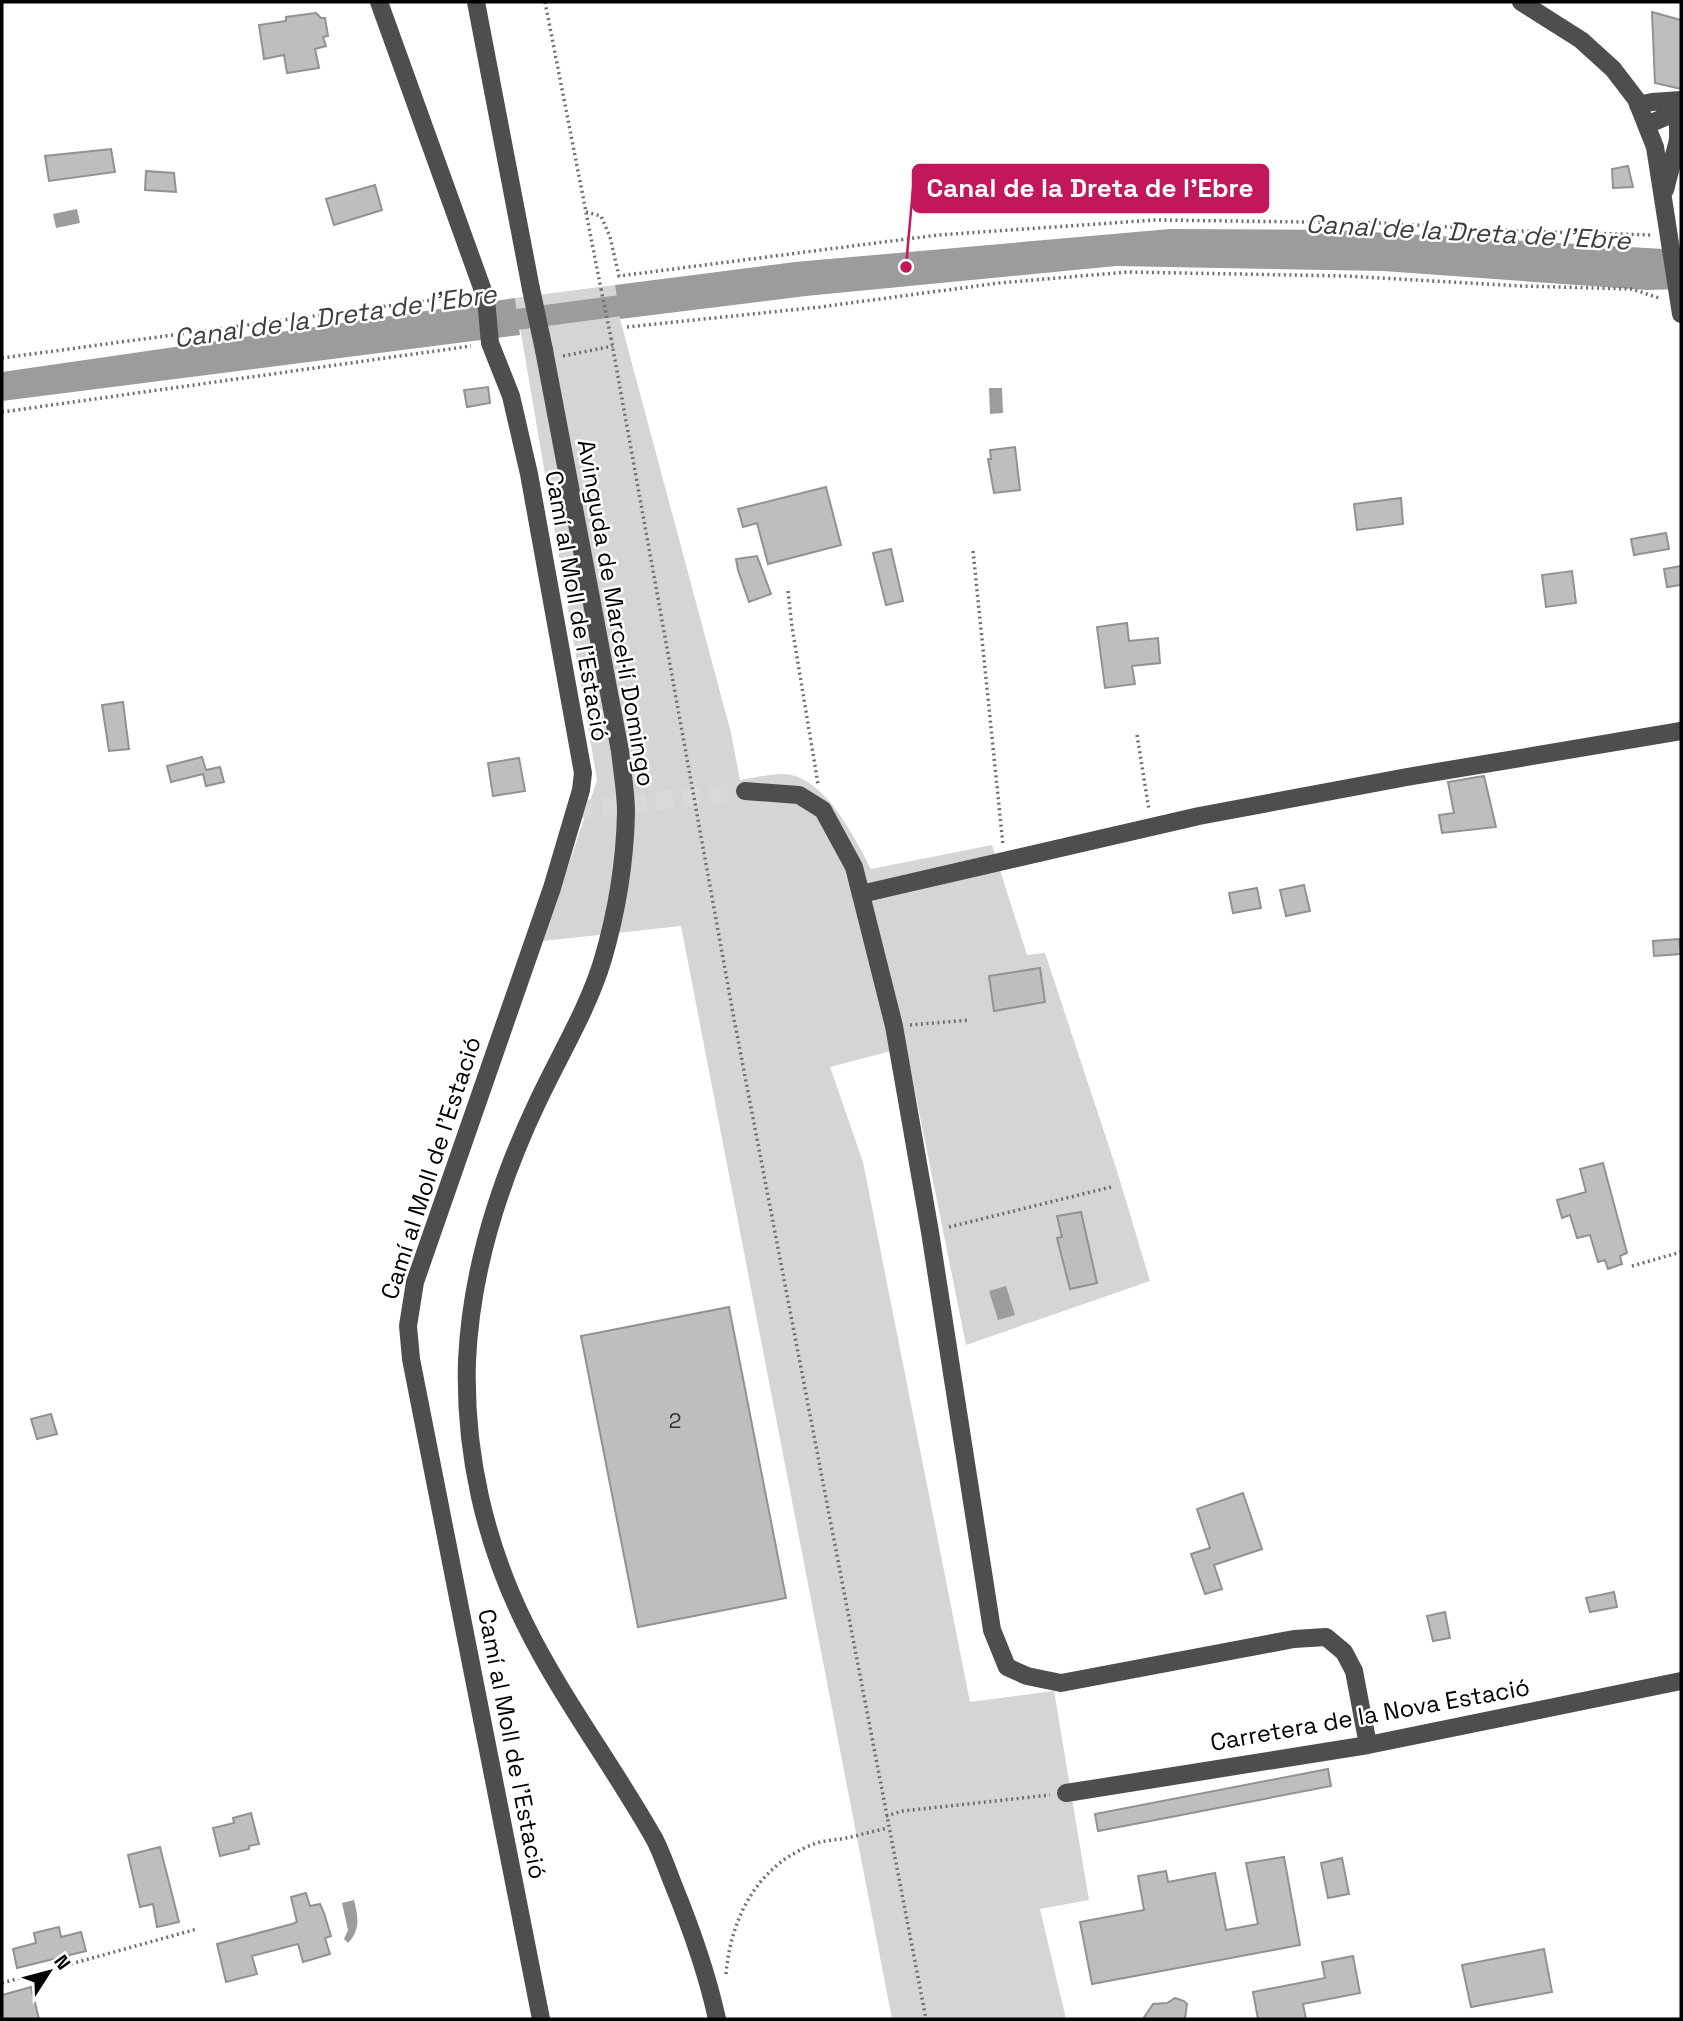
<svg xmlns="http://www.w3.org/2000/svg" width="1683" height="2021" viewBox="0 0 1683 2021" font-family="'Space Grotesk',sans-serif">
	<rect width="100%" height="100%" fill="#fff"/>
	<path fill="#d5d5d5" d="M 615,285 L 620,319 L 731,733 L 740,780 C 754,778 769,774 783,774 C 824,775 855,838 871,869 L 992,845 L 1027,955 L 1045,953 L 1118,1174 L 1150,1281 L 966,1345 L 906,1047 L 830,1067 L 863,1162 L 970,1702 L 1054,1691 L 1089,1900 L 1040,1909 L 1066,2019 L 892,2019 L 681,926 L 543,941 L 597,780 L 515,298 Z"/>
	<path fill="#9c9c9c" d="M 77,209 L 80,223 L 56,228 L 53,214 Z
		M 1170,229 L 1336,230 L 1681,250 L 1681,289 L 1647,290 L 1383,271 L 1116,266 L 806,296 L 620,319 L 615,285 L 795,262 Z
		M 515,298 L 520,335 L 2,401 L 2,372 Z
		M 989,388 L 1002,388 L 1003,413 L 990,414 Z
		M 1006,1286 L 1015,1315 L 998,1320 L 989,1291 Z
		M 354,1900 C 358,1917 361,1929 348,1943 L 344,1939 L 348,1930 L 342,1903 Z"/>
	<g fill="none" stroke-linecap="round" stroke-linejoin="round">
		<path stroke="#9c9c9c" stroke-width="21" d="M 491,323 L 647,302"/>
	</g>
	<path fill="#bebebe" stroke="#929292" stroke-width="2" d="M 1652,12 L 1681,20 L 1681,89 L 1655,83 Z
		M 316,13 L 321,18 L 325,18 L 328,36 L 323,37 L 326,46 L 315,49 L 319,68 L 287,73 L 284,55 L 264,59 L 259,25 L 286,21 L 286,17 Z
		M 111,149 L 115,172 L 49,181 L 45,156 Z
		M 1628,166 L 1633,187 L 1613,188 L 1612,169 Z
		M 146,171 L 174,173 L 176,192 L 145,190 Z
		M 375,185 L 382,210 L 334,225 L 326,199 Z
		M 488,387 L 490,403 L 467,407 L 464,390 Z
		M 1015,447 L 1020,490 L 994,493 L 988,459 L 991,459 L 990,450 Z
		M 826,487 L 841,545 L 768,564 L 757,523 L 743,527 L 738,509 Z
		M 1401,498 L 1403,524 L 1357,530 L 1354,504 Z
		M 1666,533 L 1669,549 L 1634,555 L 1631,539 Z
		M 891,549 L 903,601 L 886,605 L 873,553 Z
		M 757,556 L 771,594 L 749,602 L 738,570 L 736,559 Z
		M 1681,566 L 1681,585 L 1667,587 L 1664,569 Z
		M 1572,571 L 1576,603 L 1546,607 L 1542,575 Z
		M 1127,623 L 1129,641 L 1158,638 L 1160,663 L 1132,666 L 1135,684 L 1105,688 L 1097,627 Z
		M 123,702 L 129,749 L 109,751 L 102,705 Z
		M 202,757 L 206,770 L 220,767 L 224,782 L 206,786 L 203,774 L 171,782 L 167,766 Z
		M 519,758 L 525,791 L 493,796 L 488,763 Z
		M 1484,776 L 1496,827 L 1442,833 L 1439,815 L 1454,813 L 1448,782 Z
		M 1304,885 L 1310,911 L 1286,916 L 1280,890 Z
		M 1257,888 L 1261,908 L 1233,913 L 1229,893 Z
		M 1679,939 L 1681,954 L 1654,956 L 1653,941 Z
		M 1040,968 L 1045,1002 L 994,1011 L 989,976 Z
		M 1603,1163 L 1627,1253 L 1620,1256 L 1622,1264 L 1608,1269 L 1605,1260 L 1598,1262 L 1590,1235 L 1577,1238 L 1570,1215 L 1562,1218 L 1557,1200 L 1586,1192 L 1580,1169 Z
		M 1081,1212 L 1097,1283 L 1070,1289 L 1057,1238 L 1062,1237 L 1057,1216 Z
		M 729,1307 L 786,1598 L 638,1627 L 581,1336 Z
		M 51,1414 L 57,1434 L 37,1439 L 31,1419 Z
		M 1243,1493 L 1262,1549 L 1214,1565 L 1222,1589 L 1205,1594 L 1191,1554 L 1210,1548 L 1197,1509 Z
		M 1614,1592 L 1617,1607 L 1590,1612 L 1586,1598 Z
		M 1445,1612 L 1450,1638 L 1433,1641 L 1427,1616 Z
		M 1328,1769 L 1331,1786 L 1098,1831 L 1095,1814 Z
		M 251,1813 L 259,1844 L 249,1846 L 249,1849 L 220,1856 L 213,1828 L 234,1823 L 233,1818 Z
		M 160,1847 L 179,1922 L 157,1927 L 153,1904 L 140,1907 L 128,1855 Z
		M 1284,1857 L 1300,1945 L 1092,1984 L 1080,1922 L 1144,1910 L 1138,1876 L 1166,1871 L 1168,1882 L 1215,1873 L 1226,1930 L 1258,1924 L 1246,1863 Z
		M 1342,1858 L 1349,1894 L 1328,1898 L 1321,1863 Z
		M 306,1893 L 310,1906 L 320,1904 L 324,1913 L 331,1936 L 325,1938 L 330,1954 L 303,1962 L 298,1944 L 252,1956 L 257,1974 L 226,1982 L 217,1944 L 292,1924 L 297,1922 L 291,1897 Z
		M 59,1927 L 61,1937 L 81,1932 L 86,1951 L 17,1968 L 13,1949 L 36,1943 L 34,1933 Z
		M 1544,1949 L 1552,1992 L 1471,2007 L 1462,1965 Z
		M 1353,1956 L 1360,1993 L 1303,2004 L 1306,2019 L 1258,2019 L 1253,1992 L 1325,1978 L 1322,1962 Z
		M 31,1987 L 39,2019 L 2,2019 L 2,1995 Z
		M 1175,1998 L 1184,2001 L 1187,2004 L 1185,2019 L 1143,2019 L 1153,2004 L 1167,2003 Z"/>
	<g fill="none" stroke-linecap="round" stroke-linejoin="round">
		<path stroke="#d9d9d9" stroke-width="18" stroke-dasharray="18 9" stroke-linecap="butt" d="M 575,810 L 745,791"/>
		<path stroke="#707070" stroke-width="3.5" stroke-dasharray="2 3.5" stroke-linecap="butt" d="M 545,2 L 601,289
			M 586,212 L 601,216 L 610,237 L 619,276 L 938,235 L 1155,220 L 1383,223 L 1518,231 L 1651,235
			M 627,327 L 820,307 L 999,283 L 1127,272 L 1346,276 L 1522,286 L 1632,289 L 1659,298
			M 611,338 L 734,1019 L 926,2019
			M 563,356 L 613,346
			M 2,358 L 440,299 L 466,299
			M 2,412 L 471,346
			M 973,551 L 1003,845
			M 788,591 L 792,627 L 818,784
			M 1137,735 L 1149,810
			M 910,1025 L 970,1020
			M 949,1227 L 1111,1187
			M 1632,1266 L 1681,1252
			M 886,1816 L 903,1811 L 1050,1795
			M 726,1974 C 731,1915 760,1861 820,1842 C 828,1840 837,1840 846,1838 C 860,1835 874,1831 888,1828
			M 2,1983 L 197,1929"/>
		<path stroke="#4e4e4e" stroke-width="18" d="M 379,2 L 486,299 L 490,343 L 511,396 L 529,474 L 583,773 L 581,790 L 552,888 L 415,1282 L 408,1326 L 411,1359 L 541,2019
			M 476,2 L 531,289
			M 1521,2 L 1581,40 L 1613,69 L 1636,99 L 1655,147 L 1681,314
			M 1638,105 L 1652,102 L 1681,100
			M 1647,125 L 1681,110
			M 1665,190 L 1678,140 L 1678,112
			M 544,350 L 620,751 C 622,771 626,792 626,812 C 625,862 617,911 603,959 C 588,1009 560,1054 538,1101 C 499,1183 471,1270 467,1361 C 464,1452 485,1543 525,1624 C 562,1699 614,1767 655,1840 C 662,1854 667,1869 673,1884 C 691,1928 707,1973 717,2019
			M 745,791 L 799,795 L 823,810 L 854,867 L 894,1026 L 930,1232 L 992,1630 L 1007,1667 L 1027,1676 L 1061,1683 L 1294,1639 L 1326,1637 L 1344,1652 L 1354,1671 L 1368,1745
			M 861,894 L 1199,816 L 1407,777 L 1681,731
			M 1066,1793 L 1368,1745 L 1681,1681"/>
		<path stroke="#707070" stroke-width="3.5" stroke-dasharray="2 3.5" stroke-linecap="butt" d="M 601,289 L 611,338"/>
		<path stroke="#4e4e4e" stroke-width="18" d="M 531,289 L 544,350"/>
	</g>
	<g text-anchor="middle" stroke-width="5" stroke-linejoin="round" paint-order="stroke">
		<g font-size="21" fill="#303030">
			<text x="675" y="1428">2</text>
		</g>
		<g font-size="24" fill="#000" stroke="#fff">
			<text transform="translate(577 606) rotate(80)" y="8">Camí al Moll de l'Estació</text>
			<text transform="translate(616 613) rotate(80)" y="8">Avinguda de Marcel·lí Domingo</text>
			<text transform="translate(431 1168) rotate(-72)" y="8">Camí al Moll de l'Estació</text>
			<text transform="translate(1370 1715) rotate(-10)" y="8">Carretera de la Nova Estació</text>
			<text transform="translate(512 1744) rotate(79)" y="8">Camí al Moll de l'Estació</text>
		</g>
		<g font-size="26" font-style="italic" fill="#3d3d3d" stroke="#fff">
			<text transform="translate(1468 232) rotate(3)" y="9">Canal de la Dreta de l'Ebre</text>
			<text transform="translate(335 316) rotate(-8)" y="9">Canal de la Dreta de l'Ebre</text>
		</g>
	</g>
	<path fill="none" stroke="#c2185b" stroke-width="2.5" d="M906 267L913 188"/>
	<circle fill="#c2185b" stroke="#fff" stroke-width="2.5" cx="906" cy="267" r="7"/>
	<rect fill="#c2185b" stroke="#c2185b" stroke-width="2.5" x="913" y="165" width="355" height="47" rx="7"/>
	<g font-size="26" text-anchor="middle" font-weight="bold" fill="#fff">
		<text x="1090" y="197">Canal de la Dreta de l'Ebre</text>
	</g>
	<rect width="1683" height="2021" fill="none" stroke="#000000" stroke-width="7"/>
	<g transform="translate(49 1972) rotate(54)" stroke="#ffffff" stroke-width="5" paint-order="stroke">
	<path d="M0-5L12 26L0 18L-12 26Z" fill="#000000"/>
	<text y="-10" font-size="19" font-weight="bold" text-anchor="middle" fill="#000000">N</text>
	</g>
</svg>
